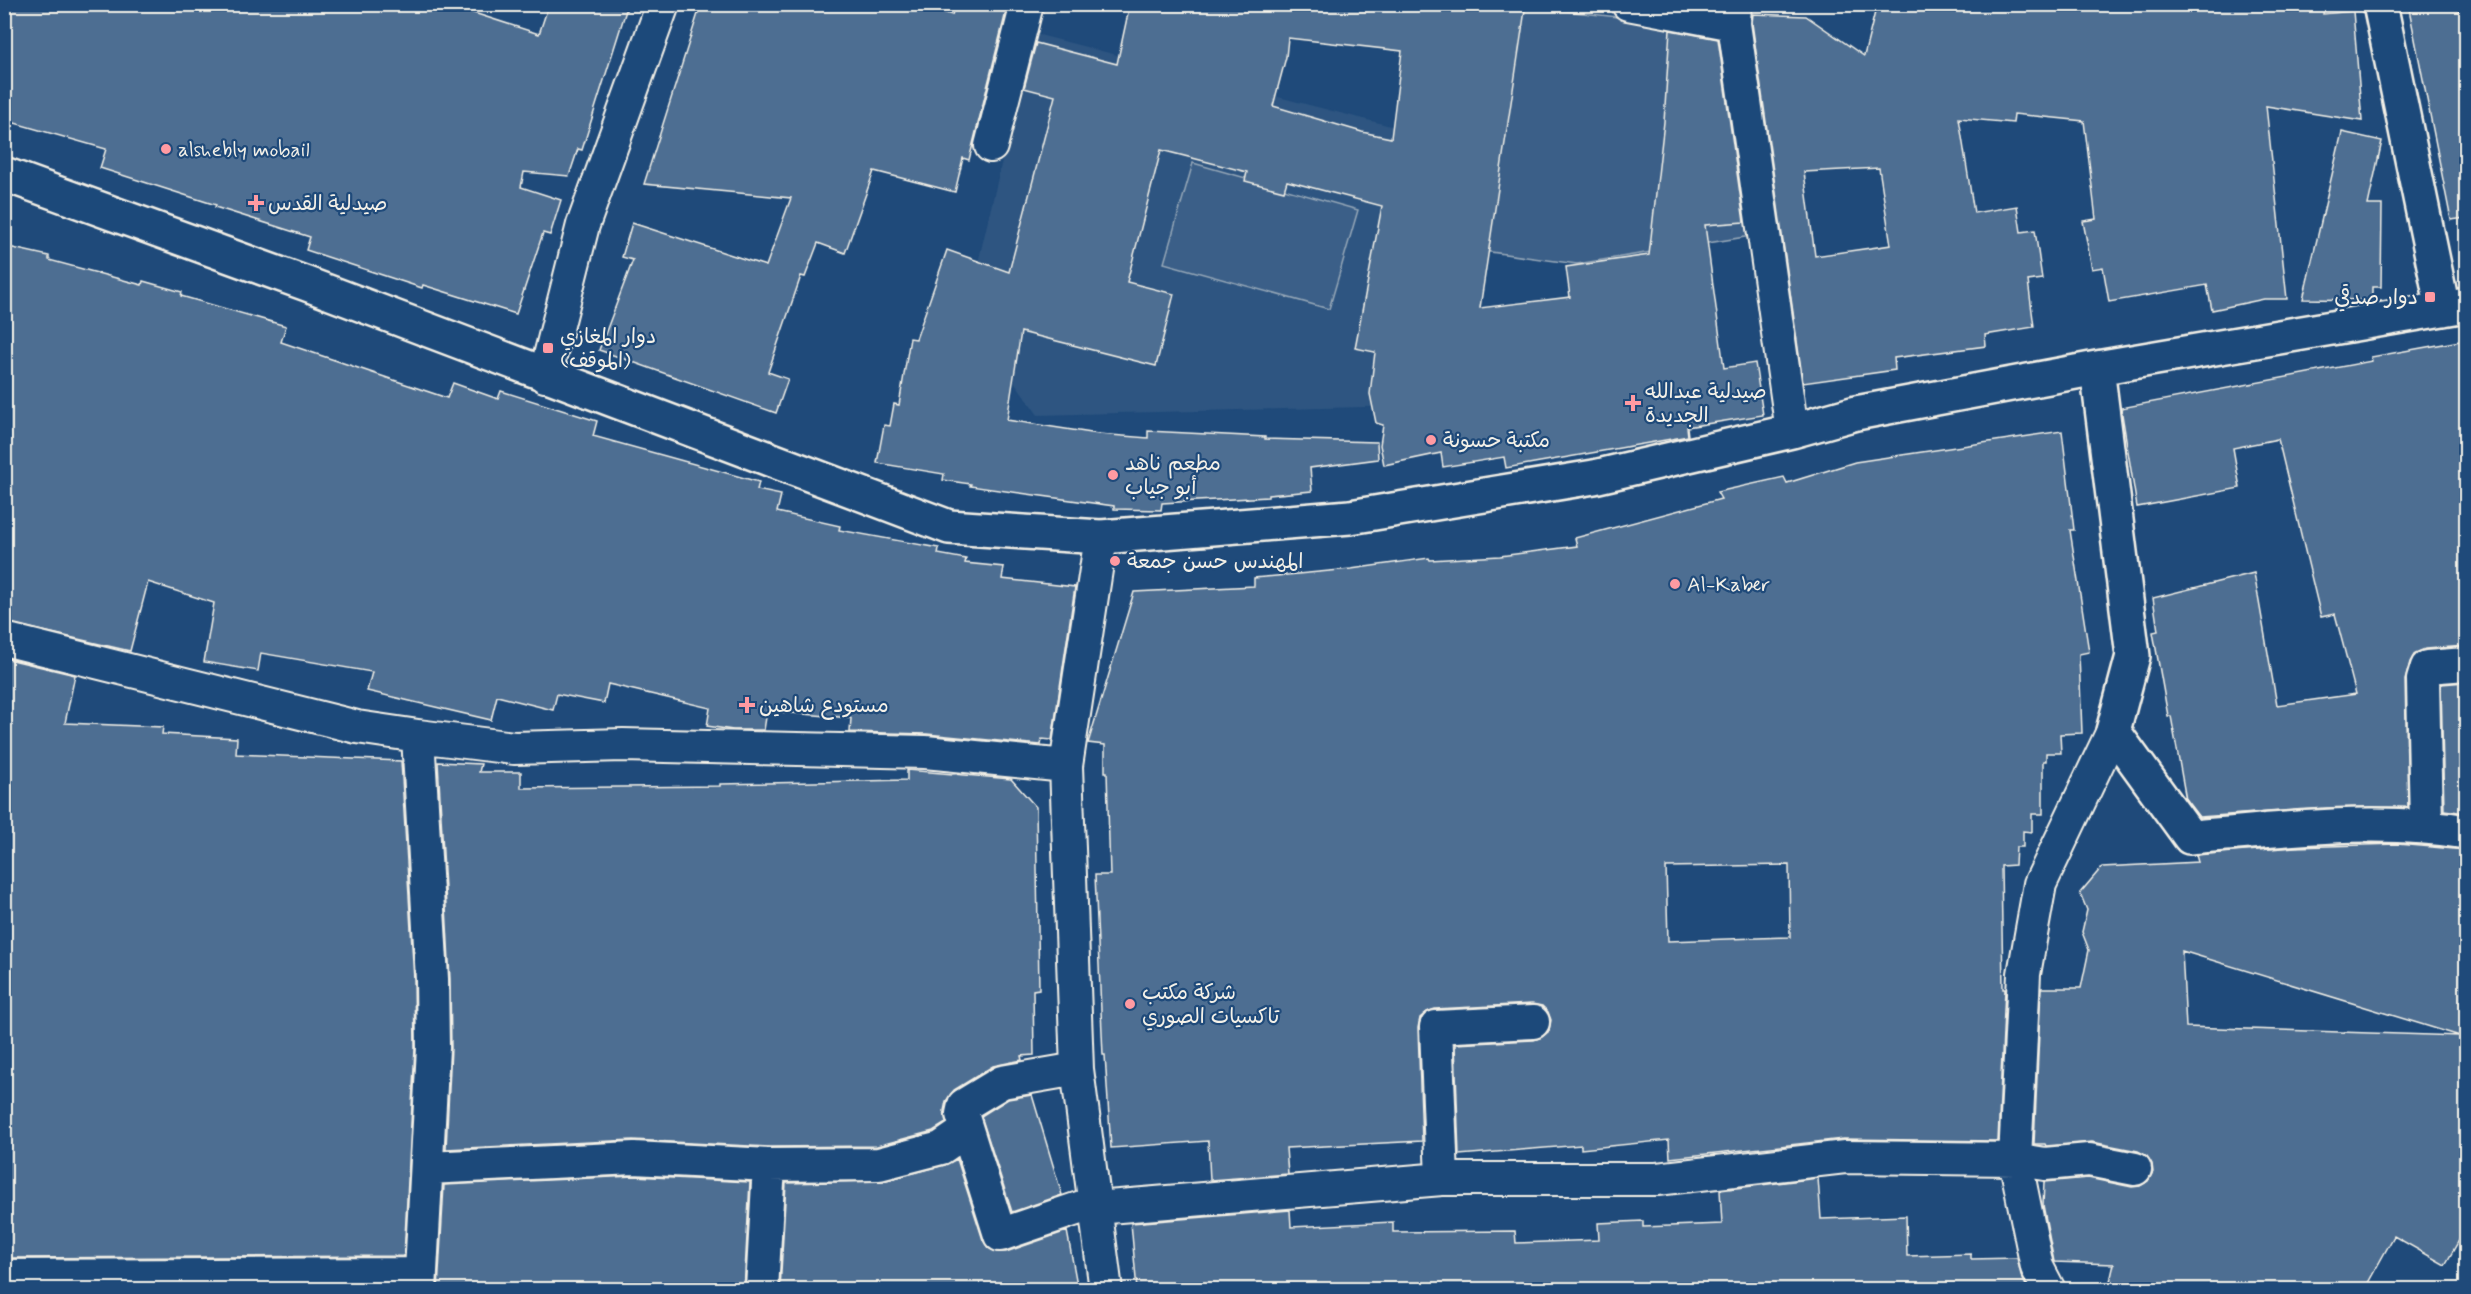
<svg xmlns="http://www.w3.org/2000/svg" width="2471" height="1294" viewBox="0 0 2471 1294" font-family="Mynerve,'Playpen Sans Arabic',sans-serif">
	<rect width="100%" height="100%" fill="#1f4a7a"/>
	<filter id="ink" filterUnits="userSpaceOnUse"><feTurbulence type="fractalNoise" baseFrequency=".0167" numOctaves="2"/><feDisplacementMap in="SourceGraphic" scale="12" xChannelSelector="R" yChannelSelector="G"/><feConvolveMatrix kernelMatrix="1 2 1 2 8 2 1 2 1" color-interpolation-filters="sRGB"/></filter>
	<g filter="url(#ink)">
		<path fill="#2d5581" d="M 1032,33 L 1437,138 L 1406,406 L 1038,415 L 966,314 Z"/>
		<path fill="#3a5f88" stroke="#97a8b8" stroke-width="1.5" d="M 1461,5 L 1513,5 L 1731,30 L 1751,236 L 1577,264 L 1426,243 Z
			M 1193,163 L 1358,210 L 1329,309 L 1164,263 Z"/>
		<path fill="#4d6e92" stroke="#f4f1e8" stroke-width="1.5" fill-rule="evenodd" d="M 4,4 L 446,4 L 539,34 L 549,4 L 628,4 L 582,150 L 578,149 L 569,176 L 524,172 L 521,187 L 561,200 L 550,235 L 543,233 L 516,314 L 423,285 L 422,288 L 306,250 L 310,237 L 215,207 L 216,205 L 100,168 L 106,149 L 4,120 Z
			M 701,4 L 919,4 L 952,15 L 955,4 L 1008,4 L 969,160 L 963,158 L 955,192 L 874,171 L 845,253 L 818,243 L 805,277 L 801,276 L 768,372 L 788,379 L 776,413 L 599,350 L 633,260 L 622,257 L 632,223 L 766,266 L 791,198 L 644,184 Z
			M 1130,4 L 1485,4 L 1525,10 L 1480,308 L 1570,297 L 1566,267 L 1649,255 L 1664,122 L 1670,30 L 1718,39 L 1744,222 L 1705,225 L 1724,368 L 1755,363 L 1763,415 L 1687,427 L 1688,436 L 1677,438 L 1506,468 L 1504,457 L 1443,467 L 1441,453 L 1384,465 L 1380,445 L 1383,425 L 1376,423 L 1370,394 L 1375,352 L 1355,348 L 1382,206 L 1287,181 L 1284,191 L 1245,181 L 1247,172 L 1161,150 L 1127,282 L 1174,294 L 1156,366 L 1021,332 L 1007,420 L 1098,434 L 1148,438 L 1148,431 L 1265,437 L 1265,439 L 1377,442 L 1378,459 L 1310,468 L 1312,491 L 1268,495 L 1268,497 L 1162,503 L 1161,510 L 1114,509 L 1114,506 L 970,486 L 971,484 L 943,480 L 944,474 L 877,463 L 884,425 L 890,426 L 894,404 L 899,405 L 910,338 L 916,339 L 947,250 L 1009,272 L 1055,96 L 1024,88 L 1036,43 L 1117,64 ZM 1288,38 L 1402,51 L 1391,138 L 1362,132 L 1273,106 L 1286,57 Z
			M 1877,4 L 2324,4 L 2323,14 L 2353,11 L 2362,121 L 2266,106 L 2287,299 L 2264,299 L 2212,310 L 2207,285 L 2109,302 L 2103,267 L 2092,269 L 2083,221 L 2096,219 L 2084,121 L 2014,114 L 2013,123 L 1959,118 L 1974,213 L 2017,206 L 2021,232 L 2035,230 L 2042,279 L 2028,281 L 2034,327 L 1985,335 L 1986,346 L 1894,358 L 1895,370 L 1803,383 L 1752,23 L 1753,14 L 1806,16 L 1864,56 ZM 1879,168 L 1891,245 L 1815,256 L 1804,172 Z
			M 2408,4 L 2458,4 L 2459,11 L 2466,9 L 2466,218 L 2451,220 Z
			M 2342,132 L 2382,141 L 2368,205 L 2382,205 L 2381,287 L 2372,287 L 2372,300 L 2303,299 Z
			M 4,246 L 49,256 L 49,260 L 142,285 L 143,281 L 182,292 L 181,296 L 286,326 L 281,342 L 447,398 L 453,383 L 498,399 L 501,391 L 597,421 L 593,436 L 759,482 L 757,490 L 781,495 L 777,512 L 840,526 L 839,530 L 939,548 L 938,554 L 966,559 L 965,563 L 1004,567 L 1002,579 L 1075,587 L 1052,740 L 1042,739 L 1041,745 L 927,734 L 850,732 L 851,718 L 767,711 L 764,730 L 733,730 L 707,726 L 710,708 L 608,684 L 604,703 L 557,694 L 553,710 L 497,696 L 491,720 L 367,691 L 372,672 L 261,653 L 258,671 L 204,662 L 214,603 L 148,582 L 130,651 L 4,622 Z
			M 2466,340 L 2466,646 L 2425,649 L 2415,653 L 2410,662 L 2405,680 L 2408,807 L 2328,808 L 2199,817 L 2186,800 L 2171,716 L 2168,716 L 2153,632 L 2158,631 L 2153,598 L 2254,573 L 2277,705 L 2356,694 L 2335,614 L 2321,617 L 2278,439 L 2233,448 L 2240,488 L 2137,507 L 2121,408 L 2372,361 L 2371,357 Z
			M 2062,431 L 2074,530 L 2070,530 L 2089,652 L 2079,654 L 2082,733 L 2060,734 L 2061,753 L 2046,753 L 2046,761 L 2043,761 L 2043,814 L 2032,814 L 2032,832 L 2023,831 L 2023,847 L 2016,847 L 2015,865 L 2001,866 L 2003,989 L 2005,989 L 1998,1141 L 1843,1139 L 1670,1158 L 1669,1140 L 1581,1149 L 1581,1145 L 1459,1155 L 1455,1044 L 1534,1040 L 1542,1037 L 1549,1031 L 1551,1020 L 1548,1012 L 1542,1006 L 1532,1004 L 1435,1009 L 1427,1012 L 1420,1018 L 1418,1028 L 1422,1141 L 1286,1148 L 1288,1174 L 1210,1180 L 1208,1141 L 1111,1148 L 1105,1055 L 1103,1055 L 1095,875 L 1110,875 L 1107,772 L 1105,772 L 1105,745 L 1088,743 L 1134,592 L 1254,586 L 1254,578 L 1351,569 L 1429,558 L 1430,560 L 1500,556 L 1577,546 L 1575,538 L 1721,499 L 1717,492 L 1784,477 L 1787,483 L 1855,462 ZM 1789,865 L 1790,937 L 1668,941 L 1666,867 Z
			M 4,658 L 75,675 L 65,723 L 163,727 L 162,734 L 237,738 L 236,754 L 401,761 L 414,980 L 415,1048 L 404,1256 L 4,1258 Z
			M 2466,682 L 2466,813 L 2444,810 L 2441,684 Z
			M 438,762 L 481,764 L 479,772 L 521,772 L 521,788 L 720,786 L 720,784 L 907,780 L 907,770 L 1011,779 L 1036,807 L 1039,989 L 1033,990 L 1034,1055 L 1021,1056 L 1022,1060 L 993,1066 L 954,1090 L 946,1101 L 944,1111 L 946,1123 L 933,1131 L 877,1146 L 769,1147 L 633,1140 L 446,1149 L 451,1048 L 450,979 Z
			M 2397,844 L 2466,850 L 2466,1228 L 2445,1265 L 2394,1236 L 2364,1290 L 2108,1290 L 2114,1264 L 2054,1262 L 2043,1205 L 2044,1182 L 2088,1178 L 2132,1187 L 2140,1186 L 2148,1181 L 2153,1172 L 2152,1164 L 2147,1156 L 2138,1151 L 2092,1142 L 2046,1146 L 2045,1144 L 2034,1144 L 2041,988 L 2081,988 L 2089,950 L 2082,932 L 2087,910 L 2080,893 L 2102,867 L 2198,862 L 2196,855 L 2295,847 ZM 2182,951 L 2460,1036 L 2186,1027 Z
			M 1032,1095 L 1062,1195 L 1012,1212 L 981,1116 L 1008,1099 Z
			M 957,1159 L 983,1240 L 988,1248 L 996,1252 L 1006,1252 L 1067,1231 L 1078,1290 L 780,1290 L 786,1183 L 883,1181 L 945,1165 Z
			M 634,1176 L 750,1182 L 744,1290 L 438,1290 L 444,1185 Z
			M 1818,1178 L 1821,1219 L 1906,1216 L 1907,1256 L 1971,1254 L 1971,1259 L 2017,1258 L 2021,1275 L 2028,1290 L 1137,1290 L 1131,1223 L 1290,1210 L 1291,1227 L 1393,1222 L 1393,1232 L 1515,1231 L 1516,1243 L 1599,1240 L 1598,1223 L 1643,1221 L 1643,1227 L 1722,1224 L 1720,1190 Z"/>
		<g fill="none" stroke-linecap="round" stroke-linejoin="round">
			<defs>
				<path id="minor" d="M 1628,4 L 1734,24
					M 1735,4 L 1734,24 L 1792,431
					M 991,146 L 1027,4
					M 545,376 L 583,225 L 663,4
					M 1101,537 L 1066,766 L 1077,1069 L 1106,1290
					M 4,639 L 357,727 L 418,736 L 514,748 L 623,745 L 925,752 L 1066,766
					M 418,736 L 432,979 L 433,1048 L 420,1290
					M 2426,825 L 2423,680 L 2427,667 L 2466,664
					M 967,1130 L 962,1114 L 964,1105 L 1002,1082 L 1077,1069
					M 427,1168 L 634,1158 L 769,1165 L 879,1164 L 941,1148 L 967,1130 L 1000,1235 L 1082,1207 L 1096,1208 L 1442,1179 L 1657,1179 L 1845,1157 L 2015,1159 L 2024,974 L 2040,884 L 2113,731
					M 1442,1179 L 1436,1027 L 1533,1022
					M 4,1276 L 420,1274
					M 762,1290 L 769,1165
					M 2049,1290 L 2037,1267 L 2015,1159 L 2045,1164 L 2089,1160 L 2135,1169"/>
				<path id="tertiary" d="M 2380,4 L 2443,309
					M 4,174 L 307,284 L 949,527 L 1101,537 L 1350,517 L 1594,477 L 1792,431 L 1856,413 L 2097,368 L 2466,305
					M 2097,368 L 2133,656 L 2113,731 L 2190,837 C 2281,830 2376,817 2466,832"/>
			</defs>
			<use href="#minor" stroke="#f4f1e8" stroke-width="36"/>
			<use href="#tertiary" stroke="#f4f1e8" stroke-width="38"/>
			<use href="#minor" stroke="#1f4a7a" stroke-width="32"/>
			<use href="#tertiary" stroke="#1f4a7a" stroke-width="33"/>
		</g>
	</g>
	<g fill="#ff9aa2" stroke="#1f4a7a" stroke-width="2">
		<circle cx="166" cy="149" r="6"/>
		<path d="M253 194h6v6h6v6h-6v6h-6v-6h-6v-6h6z"/>
		<rect x="2424" y="291" width="12" height="12" rx="3"/>
		<rect x="542" y="342" width="12" height="12" rx="3"/>
		<path d="M1630 394h6v6h6v6h-6v6h-6v-6h-6v-6h6z"/>
		<circle cx="1431" cy="440" r="6"/>
		<circle cx="1113" cy="475" r="6"/>
		<circle cx="1115" cy="561" r="6"/>
		<circle cx="1675" cy="584" r="6"/>
		<path d="M744 696h6v6h6v6h-6v6h-6v-6h-6v-6h6z"/>
		<circle cx="1130" cy="1004" r="6"/>
	</g>
	<g text-anchor="middle" stroke-width="4.5" stroke-linejoin="round" paint-order="stroke">
		<g font-size="21" fill="#f4f1e8" stroke="#1f4a7a" text-anchor="start">
			<text x="178" y="156">alshebly mobail</text>
			<text x="268" y="210">صيدلية القدس</text>
			<text x="2418" y="304" text-anchor="end">دوار صدقي</text>
			<text x="560" y="343">دوار المغازي<tspan x="560" dy="24">(الموقف)</tspan></text>
			<text x="1645" y="398">صيدلية عبدالله<tspan x="1645" dy="24">الجديدة</tspan></text>
			<text x="1443" y="447">مكتبة حسونة</text>
			<text x="1125" y="470">مطعم ناهد<tspan x="1125" dy="24">أبو جياب</tspan></text>
			<text x="1127" y="568">المهندس حسن جمعة</text>
			<text x="1687" y="591">Al-Kaber</text>
			<text x="759" y="712">مستودع شاهين</text>
			<text x="1142" y="999">شركة مكتب<tspan x="1142" dy="24">تاكسيات الصوري</tspan></text>
		</g>
	</g>
	<rect width="2471" height="1294" fill="none" stroke="#1f4a7a" stroke-width="24"/>
	<rect x="12" y="12" width="2447" height="1270" fill="none" stroke="#f4f1e8" stroke-width="2" filter="url(#ink)"/>
</svg>
